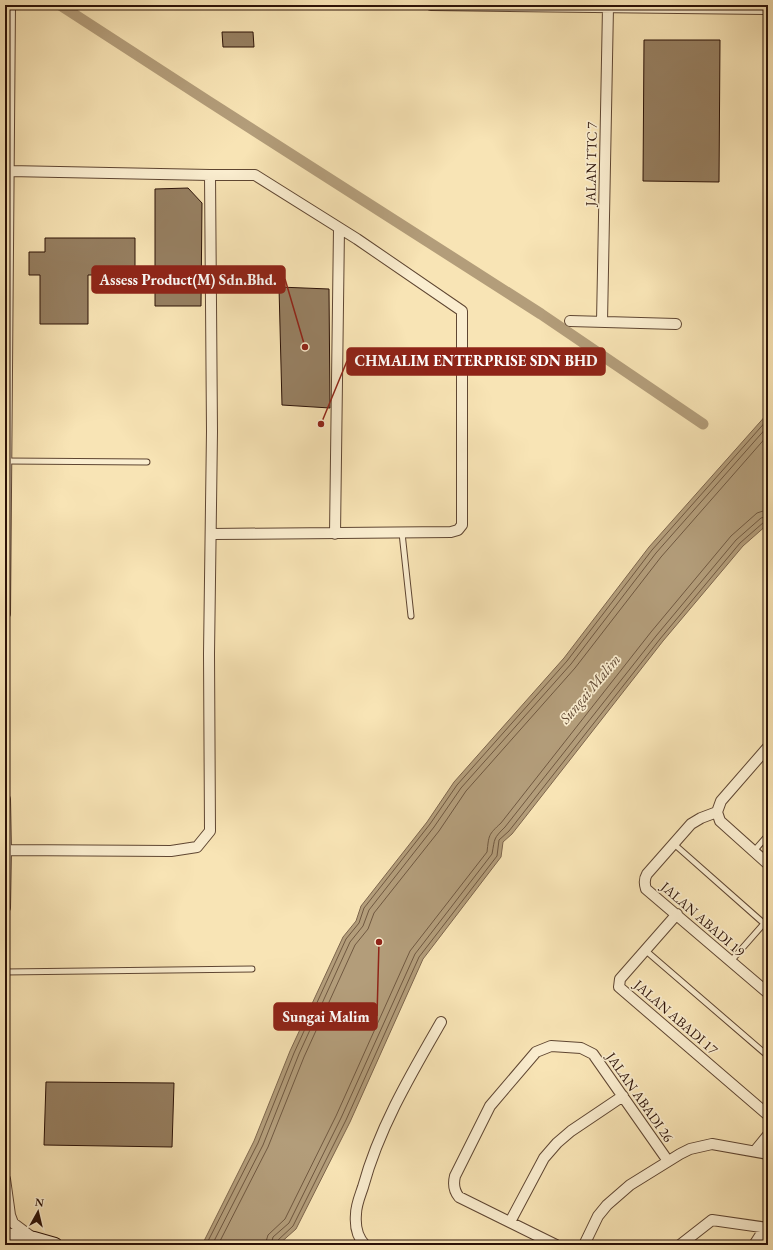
<svg xmlns="http://www.w3.org/2000/svg" width="773" height="1250" viewBox="0 0 773 1250" font-family="'EB Garamond',serif">
	<rect width="100%" height="100%" fill="#f8e4b5"/>
	<filter id="stains"><feTurbulence type="fractalNoise" baseFrequency=".005" numOctaves="4"/><feColorMatrix values="0 0 0 0 .2 0 0 0 0 .09 0 0 0 0 .02 0 0 0 .5 -.17"/></filter>
	<radialGradient id="worn" r=".72"><stop offset=".6" stop-color="#630" stop-opacity="0"/><stop offset="1" stop-color="#630" stop-opacity=".3"/></radialGradient>
	<path fill="#b39d7a" stroke="#7d654c" d="M 768,413 L 768,524 L 743,546 L 663,641 L 512,834 L 503,842 L 501,857 L 423,959 L 350,1122 L 296,1229 L 278,1245 L 202,1245 L 254,1141 L 290,1051 L 343,937 L 356,921 L 361,906 L 427,822 L 454,782 L 564,658 L 649,547 Z"/>
	<g fill="none" stroke-linecap="round" stroke-linejoin="round">
		<path stroke="#705840" stroke-width="1" d="M 206,1245 L 258,1143 L 294,1053 L 346,939 L 359,923 L 364,908 L 430,824 L 457,785 L 567,661 L 652,550 L 768,419
			M 212,1245 L 263,1145 L 299,1054 L 350,942 L 363,926 L 369,910 L 434,827 L 461,788 L 571,664 L 656,553 L 768,426
			M 218,1245 L 268,1147 L 304,1057 L 355,945 L 368,929 L 374,913 L 439,831 L 466,791 L 575,668 L 661,557 L 768,435
			M 265,1245 L 268,1235 L 285,1219 L 336,1116 L 410,951 L 487,852 C 489,835 488,835 501,823 L 651,632 L 731,536 L 757,513 L 763,511 L 768,510
			M 271,1245 L 273,1237 L 289,1223 L 341,1118 L 415,954 L 492,854 C 495,838 493,839 505,827 L 656,636 L 736,540 L 761,518 L 768,516
			M 276,1245 L 277,1241 L 293,1226 L 346,1120 L 419,957 L 497,856 L 499,840 L 509,831 L 660,639 L 740,543 L 764,522 L 768,521"/>
		<path stroke="#b39d7a" stroke-width="11" d="M 60,5 L 208,101 L 541,314 L 703,424"/>
	</g>
	<path fill="#967f61" stroke="#2c1207" d="M 222,32 L 253,32 L 254,47 L 223,47 Z
		M 644,40 L 720,40 L 719,182 L 643,181 Z
		M 188,188 L 202,203 L 201,306 L 155,306 L 155,189 Z
		M 45,238 L 135,238 L 135,275 L 88,275 L 88,324 L 40,324 L 40,275 L 29,275 L 29,252 L 45,252 Z
		M 279,287 L 329,289 L 330,408 L 282,405 Z
		M 46,1082 L 174,1083 L 172,1147 L 44,1145 Z"/>
	<g fill="none" stroke-linecap="round" stroke-linejoin="round">
		<defs>
			<path id="service" d="M 6,461 L 147,462
				M 402,533 L 411,616
				M 674,844 L 768,927
				M 754,851 L 768,835
				M 645,950 L 768,1056
				M 731,961 L 768,919
				M 5,972 L 252,969"/>
			<path id="minor" d="M 431,5 L 768,9
				M 9,171 L 210,175 L 255,175 L 357,239 L 462,311 L 462,525 L 458,530 L 451,532 L 211,534
				M 570,321 L 676,324
				M 602,322 L 608,7
				M 335,534 L 339,228
				M 5,614 L 10,5
				M 768,747 L 721,801 L 717,812 L 720,821 L 768,864
				M 5,799 L 6,850 L 5,908
				M 717,812 L 701,818 L 691,824 L 647,874 C 644,879 644,883 646,889 L 768,993
				M 6,850 L 171,851 L 197,847 L 210,831 L 209,654 L 212,431 L 210,175
				M 677,914 L 620,979 L 619,987 L 768,1115
				M 755,1151 L 768,1135
				M 5,1179 L 10,1215 L 13,1223 L 33,1238
				M 510,1222 L 544,1158 L 557,1143 L 571,1131 L 623,1096
				M 365,1245 C 357,1237 355,1225 356,1214 C 356,1205 360,1196 363,1187 C 379,1128 411,1074 441,1022
				M 556,1245 L 459,1197 C 454,1191 453,1184 455,1176 L 490,1106 L 536,1052 L 551,1046 L 581,1048 L 593,1054 L 668,1161
				M 584,1245 L 598,1216 L 607,1205 L 630,1185 L 680,1154 L 690,1149 L 712,1144 L 768,1154
				M 680,1245 L 712,1220 L 768,1228
				M 754,1245 L 765,1228"/>
			<path id="secondary" d="M 5,1235 L 34,1239 L 55,1245"/>
		</defs>
		<use href="#service" stroke="#5f4632" stroke-width="7"/>
		<use href="#minor" stroke="#5f4632" stroke-width="12"/>
		<use href="#secondary" stroke="#2c1207" stroke-width="16"/>
		<use href="#service" stroke="#faedcf" stroke-width="5"/>
		<use href="#minor" stroke="#faedcf" stroke-width="10"/>
		<use href="#secondary" stroke="#faedcf" stroke-width="14"/>
	</g>
	<g text-anchor="middle" stroke-width="3.5" stroke-linejoin="round" paint-order="stroke">
		<g font-size="14" fill="#2c1207" stroke="#faedcf">
			<text transform="translate(591 164) rotate(-89)" y="5">JALAN TTC 7</text>
			<text transform="translate(703 919) rotate(41)" y="5">JALAN ABADI 19</text>
			<text transform="translate(676 1017) rotate(41)" y="5">JALAN ABADI 17</text>
			<text transform="translate(640 1097) rotate(55)" y="5">JALAN ABADI 26</text>
		</g>
		<g font-size="15" font-style="italic" fill="#624a35" stroke="#faedcf">
			<text transform="translate(590 689) rotate(-50)" y="5">Sungai Malim</text>
		</g>
	</g>
	<path fill="none" stroke="#8f2418" stroke-width="1.5" d="M305 347L285 279M321 424L347 361M379 942L377 1016"/>
	<g fill="#8f2418" stroke="#faedcf" stroke-width="1.5">
		<circle cx="305" cy="347" r="4"/>
		<circle cx="321" cy="424" r="4"/>
		<circle cx="379" cy="942" r="4"/>
	</g>
	<g fill="#8f2418" stroke="#8f2418" stroke-width="1.5">
		<rect x="92" y="266" width="193" height="27" rx="4"/>
		<rect x="347" y="348" width="258" height="27" rx="4"/>
		<rect x="274" y="1003" width="103" height="27" rx="4"/>
	</g>
	<g font-size="15" text-anchor="middle" font-weight="bold" fill="#fff">
		<text x="188" y="285">Assess Product(M) Sdn.Bhd.</text>
		<text x="476" y="366">CHMALIM ENTERPRISE SDN BHD</text>
		<text x="326" y="1022">Sungai Malim</text>
	</g>
	<rect width="773" height="1250" fill="none" stroke="#f8e4b5" stroke-width="20"/>
	<rect x="6" y="6" width="761" height="1238" fill="none" stroke="#2c1207" stroke-width="2"/>
	<rect x="10" y="10" width="753" height="1230" fill="none" stroke="#2c1207"/>
	<g transform="translate(38 1212) rotate(8)" stroke="#faedcf" stroke-width="3" paint-order="stroke">
	<path d="M0-3L7 15L0 10L-7 15Z" fill="#2c1207"/>
	<text y="-6" font-size="11" font-weight="bold" text-anchor="middle" fill="#2c1207">N</text>
	</g>
	<rect width="100%" height="100%" filter="url(#stains)"/>
	<rect width="100%" height="100%" fill="url(#worn)"/>
</svg>
